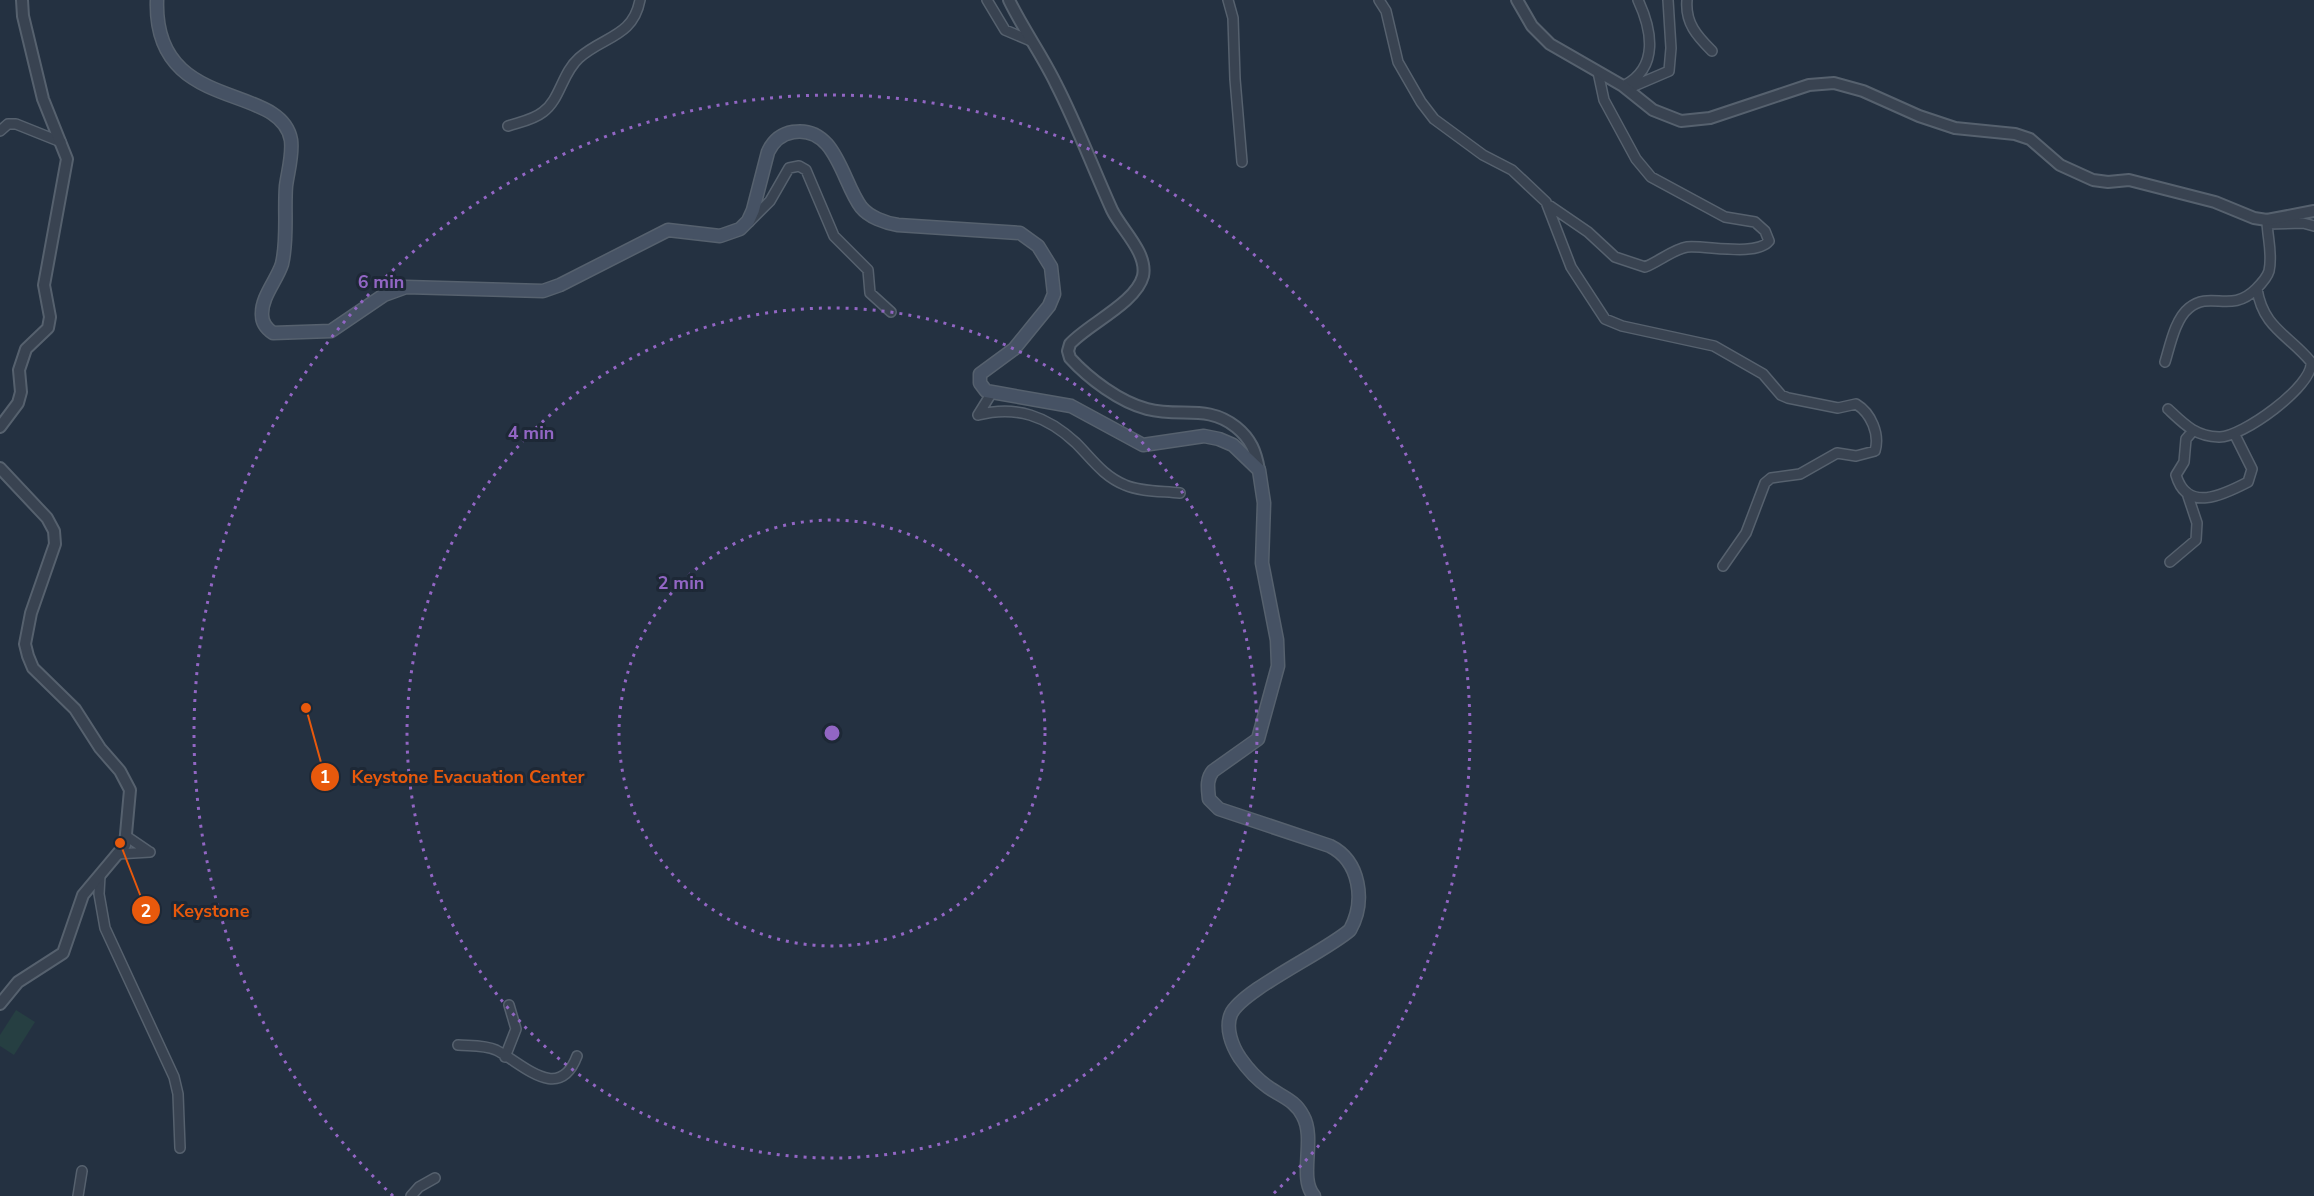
<svg xmlns="http://www.w3.org/2000/svg" width="2314" height="1196" viewBox="0 0 2314 1196" font-family="'Nunito Sans',sans-serif">
	<rect width="100%" height="100%" fill="#243141"/>
	<path fill="#263f42" d="M 16,1010 L 35,1022 L 14,1055 L 0,1046 L 0,1035 Z"/>
	<g fill="none" stroke-linecap="round" stroke-linejoin="round">
		<defs>
			<path id="minor" d="M 987,0 L 1005,30 L 1031,41
				M 1228,0 L 1233,18 L 1235,79 L 1242,162
				M 1379,0 L 1386,11 L 1398,62 L 1421,102 L 1434,119 L 1483,155 L 1512,170 L 1546,202 L 1571,267 L 1605,319 L 1622,326 L 1714,346 L 1763,374 L 1781,395 L 1788,398 L 1838,408 L 1856,404 C 1871,413 1880,434 1875,451 L 1856,456 L 1837,453 L 1800,474 L 1771,478 L 1765,483 L 1746,533 L 1723,566
				M 1687,0 C 1685,23 1697,36 1712,51
				M 1625,85 C 1659,67 1652,30 1638,0
				M 1627,89 L 1669,71 L 1671,48 L 1668,0
				M 508,126 C 520,122 533,120 543,112 C 560,100 562,73 579,58 C 604,36 633,37 640,0
				M 0,131 L 8,124 L 16,124 L 61,142
				M 1550,206 L 1588,232 L 1615,257 L 1645,267 C 1658,262 1674,249 1687,247 C 1706,245 1756,257 1769,241 L 1765,231 L 1755,222 L 1725,217 L 1651,177 L 1636,159 L 1604,100 L 1598,72
				M 749,222 L 770,201 L 789,168 L 799,166 L 806,170 L 834,236 L 868,270 L 870,293 L 891,312
				M 2267,224 L 2303,223 L 2314,226
				M 2165,362 C 2170,346 2175,319 2189,308 C 2211,290 2231,314 2256,289 C 2261,284 2267,278 2269,271 C 2273,253 2267,237 2267,220
				M 2168,409 C 2185,425 2195,436 2219,437 C 2241,438 2314,386 2311,362 C 2289,335 2263,328 2257,289
				M 978,415 C 1016,405 1047,416 1076,443 C 1092,459 1103,476 1125,485 C 1141,492 1163,491 1180,493
				M 978,415 L 991,394
				M 2192,432 L 2186,439 L 2184,462 L 2176,475 C 2187,513 2223,495 2248,482 L 2252,469 L 2235,435
				M 2170,562 L 2196,540 L 2197,523 L 2188,496
				M 126,836 L 148,851
				M 117,854 L 150,852
				M 100,875 L 99,894 L 105,928 L 174,1077 L 178,1094 L 180,1148
				M 458,1045 C 470,1046 485,1045 496,1050 C 522,1063 559,1104 577,1056
				M 505,1057 L 516,1029 L 509,1005
				M 78,1196 L 82,1171
				M 411,1196 L 419,1187 L 435,1178"/>
			<path id="tertiary" d="M 1009,0 C 1023,29 1042,55 1056,84 C 1077,125 1093,168 1112,210 C 1121,229 1148,253 1143,276 C 1136,303 1088,324 1070,344 L 1068,351 L 1070,358 C 1089,379 1120,402 1147,409 C 1181,418 1207,404 1236,427 C 1251,439 1256,452 1259,470
				M 1517,0 L 1532,26 L 1550,44 L 1623,86 L 1653,110 L 1681,121 L 1710,118 L 1809,85 L 1834,83 L 1863,91 L 1919,116 L 1955,128 L 2015,134 L 2030,139 L 2060,165 L 2093,180 L 2108,182 L 2129,180 L 2215,202 L 2254,218 L 2267,220 L 2314,211
				M 0,427 L 18,403 L 21,392 L 19,370 L 26,349 L 48,328 L 50,317 L 44,285 L 67,159 L 43,99 L 23,16 L 22,0
				M 0,468 L 47,518 L 54,531 L 55,544 L 31,613 L 25,644 L 28,656 L 33,668 L 75,709 L 100,748 L 120,771 L 130,790 L 125,845 L 83,895 L 63,953 L 18,982 L 0,1004"/>
			<path id="secondary" d="M 157,0 C 153,115 281,81 291,140 C 293,155 288,171 286,186 C 284,211 288,239 282,264 C 277,280 261,297 262,315 C 262,323 267,329 273,333 L 331,331 L 384,295 L 406,287 L 543,291 L 560,285 L 668,230 L 720,236 L 740,229 L 748,221 L 753,210 L 768,152 C 773,141 781,134 793,132 C 836,125 842,182 861,207 C 869,217 885,223 898,225 L 1020,233 L 1038,246 L 1051,267 L 1054,294 L 1049,306 L 1014,349 L 980,374 L 980,383 L 986,391 L 1071,406 L 1143,445 L 1204,436 L 1219,439 L 1233,445 L 1259,470 L 1264,503 L 1262,563 L 1277,640 L 1278,666 L 1258,739 L 1213,771 C 1206,779 1208,789 1209,799 L 1219,809 L 1330,846 C 1360,861 1366,901 1350,930 C 1325,952 1242,990 1231,1014 C 1225,1028 1232,1046 1240,1058 C 1247,1068 1258,1080 1268,1087 C 1282,1097 1295,1100 1303,1116 C 1316,1139 1298,1178 1314,1196"/>
		</defs>
		<use href="#minor" stroke="#56616e" stroke-width="12"/>
		<use href="#tertiary" stroke="#56616e" stroke-width="14"/>
		<use href="#secondary" stroke="#56616e" stroke-width="15"/>
		<use href="#minor" stroke="#394351" stroke-width="9"/>
		<use href="#tertiary" stroke="#394351" stroke-width="10"/>
		<use href="#secondary" stroke="#465264" stroke-width="12"/>
	</g>
	<g fill="none" stroke="#9266c4" stroke-width="3" stroke-dasharray="3 6">
		<circle cx="832" cy="733" r="213"/>
		<circle cx="832" cy="733" r="425"/>
		<path d="M393 1196A638 638 0 1 1 1271 1196"/>
	</g>
	<circle cx="832" cy="733" r="9" fill="#9266c4" stroke="#1d2836" stroke-width="3"/>
	<g font-size="18" text-anchor="middle" font-weight="bold" fill="#9266c4" stroke="#1d2836" stroke-width="6" stroke-linejoin="round" paint-order="stroke">
		<text x="381" y="288">6 min</text>
		<text x="531" y="439">4 min</text>
		<text x="681" y="589">2 min</text>
	</g>
	<path fill="none" stroke="#e8590c" stroke-width="2" d="M306 708L325 777M120 843L146 910"/>
	<g fill="#e8590c" stroke="#1d2836" stroke-width="2">
		<circle cx="306" cy="708" r="6"/>
		<circle cx="120" cy="843" r="6"/>
		<circle cx="325" cy="777" r="15"/>
		<circle cx="146" cy="910" r="15"/>
	</g>
	<g font-size="18" text-anchor="middle" font-weight="bold" fill="#fff">
		<text x="325" y="783">1</text>
		<text x="146" y="917">2</text>
	</g>
	<g font-size="18" text-anchor="middle" font-weight="bold" fill="#e8590c" stroke="#1d2836" stroke-width="6" stroke-linejoin="round" paint-order="stroke">
		<text x="468" y="783">Keystone Evacuation Center</text>
		<text x="211" y="917">Keystone</text>
	</g>
</svg>
